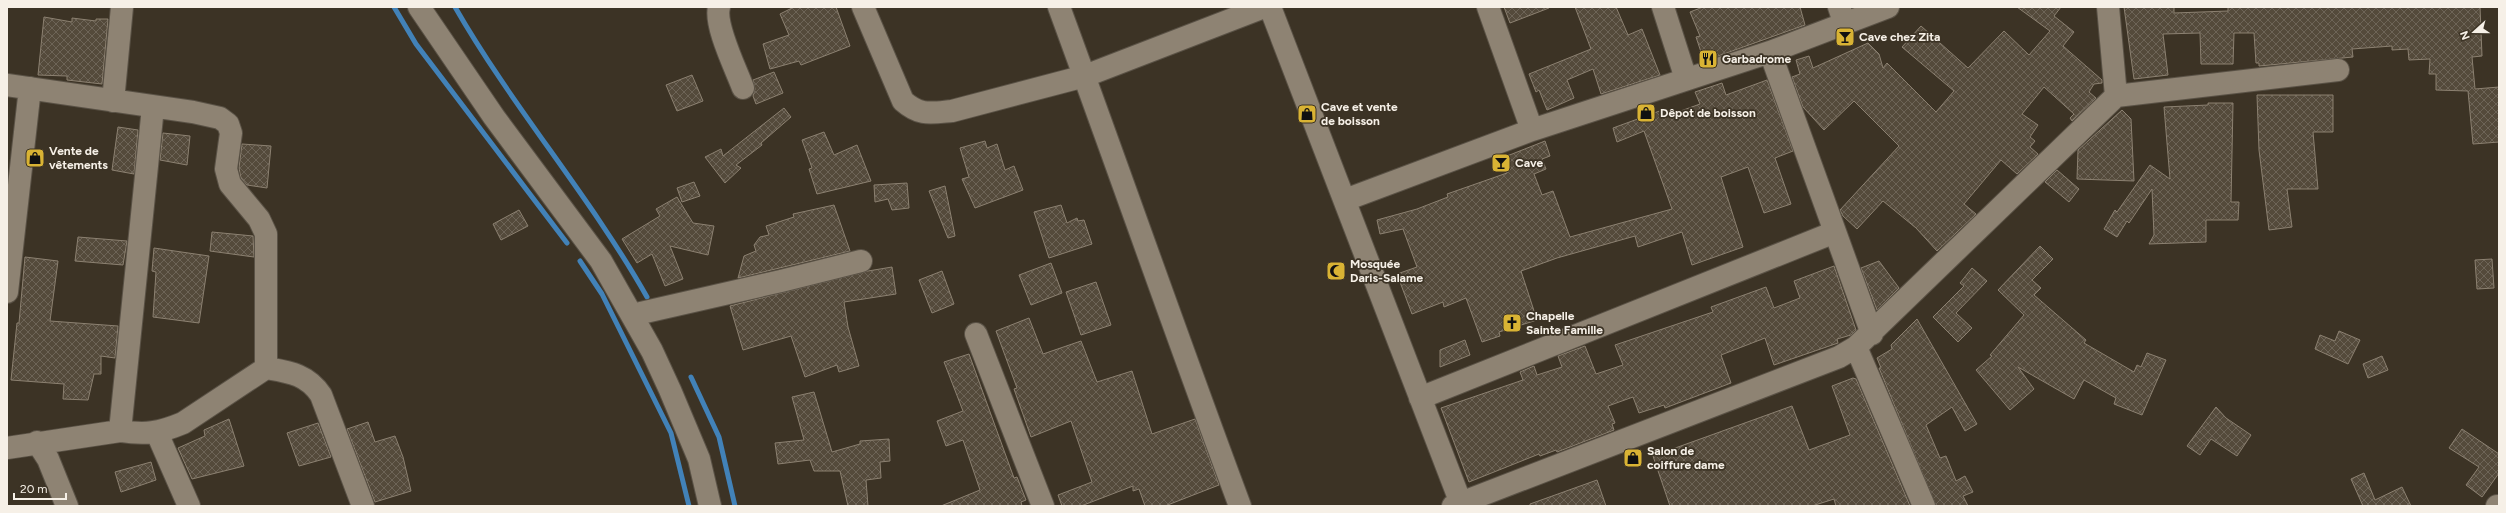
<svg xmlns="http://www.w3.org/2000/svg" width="2506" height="513" viewBox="0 0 2506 513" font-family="Figtree,sans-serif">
	<defs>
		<pattern id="building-cross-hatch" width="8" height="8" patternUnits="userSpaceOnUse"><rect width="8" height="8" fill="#544a3b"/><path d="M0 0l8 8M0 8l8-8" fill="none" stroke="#6d6457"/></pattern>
	</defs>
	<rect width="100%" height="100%" fill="#3c3325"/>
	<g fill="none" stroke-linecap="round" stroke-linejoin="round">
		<path stroke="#4282b8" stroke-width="5" d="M 394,7 L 416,44 L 567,243
			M 455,7 C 513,108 590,196 647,297
			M 580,261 L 602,294 L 671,433 L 689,506
			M 691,377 L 719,437 L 735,506"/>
	</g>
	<path fill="url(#building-cross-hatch)" stroke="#8c8171" d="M 794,7 L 836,7 L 850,46 L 801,65 L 799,61 L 770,69 L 763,44 L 789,35 L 780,14 Z
		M 1504,7 L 1549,7 L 1549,8 L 1510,23 Z
		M 1575,7 L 1616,7 L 1628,35 L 1642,29 L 1660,75 L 1601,94 L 1593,69 L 1567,80 L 1574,98 L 1547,110 L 1539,90 L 1536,92 L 1529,74 L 1591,49 Z
		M 1703,7 L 1800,7 L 1805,25 L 1704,61 L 1696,37 L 1700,36 L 1690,12 Z
		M 2017,7 L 2061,7 L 2054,16 L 2074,32 L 2063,46 L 2102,80 L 2102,83 L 2094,84 L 2089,92 L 2096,98 L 2072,121 L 2070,118 L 2074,114 L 2044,87 L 2022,114 L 2038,125 L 2030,137 L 2035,141 L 2030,147 L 2038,154 L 2017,174 L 2001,160 L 1964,204 L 1976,214 L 1937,251 L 1916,228 L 1883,201 L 1857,229 L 1843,216 L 1840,210 L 1899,146 L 1854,101 L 1824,130 L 1803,107 L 1792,77 L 1800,74 L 1796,60 L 1809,56 L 1813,68 L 1868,43 L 1879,54 L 1883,68 L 1887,63 L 1936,112 L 1954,91 L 1902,47 L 1921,26 L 1968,68 L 2004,31 L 2029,55 L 2050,31 Z
		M 2124,7 L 2174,7 L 2174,13 L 2228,11 L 2228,7 L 2480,7 L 2482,56 L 2472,57 L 2475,89 L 2499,87 L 2499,142 L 2473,144 L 2468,91 L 2436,90 L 2436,74 L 2429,74 L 2430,59 L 2409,60 L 2408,49 L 2392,50 L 2392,46 L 2352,49 L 2353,57 L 2259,66 L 2259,63 L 2256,63 L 2254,33 L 2234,33 L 2233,64 L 2201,64 L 2200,33 L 2163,34 L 2168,75 L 2134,79 Z
		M 44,17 L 72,22 L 72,18 L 96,21 L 96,19 L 108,19 L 102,84 L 67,80 L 67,76 L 38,75 Z
		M 774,72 L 783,93 L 756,104 L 753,96 L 755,89 L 753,80 Z
		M 692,75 L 703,101 L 677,111 L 666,85 Z
		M 1767,80 L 1793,151 L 1775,158 L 1791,204 L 1764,213 L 1748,167 L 1721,177 L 1743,247 L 1692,265 L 1682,232 L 1638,247 L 1635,236 L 1557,258 L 1521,271 L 1537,320 L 1499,332 L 1500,336 L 1482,342 L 1466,298 L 1444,307 L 1443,302 L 1412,314 L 1397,274 L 1417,267 L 1403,229 L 1380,234 L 1377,220 L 1417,209 L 1448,197 L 1447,194 L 1507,173 L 1502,158 L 1545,141 L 1550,156 L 1542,159 L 1546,169 L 1534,174 L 1542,195 L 1553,191 L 1570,237 L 1672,209 L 1644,131 L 1617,142 L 1613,128 L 1665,109 L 1667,116 L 1700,104 L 1695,92 L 1722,83 L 1726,95 Z
		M 2257,95 L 2333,95 L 2333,132 L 2313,132 L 2318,189 L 2287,189 L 2292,227 L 2269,230 L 2259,150 Z
		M 2208,103 L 2233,103 L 2231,202 L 2239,202 L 2238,220 L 2206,220 L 2206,242 L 2149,244 L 2154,235 L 2152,189 L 2129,223 L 2127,221 L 2117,237 L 2104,229 L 2115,210 L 2117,212 L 2150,165 L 2170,179 L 2164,107 L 2208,105 Z
		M 784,108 L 791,117 L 761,143 L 762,145 L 736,165 L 741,168 L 725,183 L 705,157 L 721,149 L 723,156 Z
		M 2122,110 L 2131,119 L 2134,181 L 2077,179 L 2078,150 Z
		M 118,127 L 138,130 L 134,174 L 112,170 Z
		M 824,132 L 834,155 L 857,145 L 871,181 L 817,194 L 809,169 L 812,168 L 802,140 Z
		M 163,133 L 190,136 L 187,165 L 160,160 Z
		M 985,141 L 987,148 L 997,144 L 1005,170 L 1014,166 L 1023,190 L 975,208 L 962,179 L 969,177 L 960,148 Z
		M 242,144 L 271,146 L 267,188 L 247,185 L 241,178 L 239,168 Z
		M 2057,170 L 2079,189 L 2069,202 L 2045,182 Z
		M 694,182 L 700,196 L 682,202 L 677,188 Z
		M 907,183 L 909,208 L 892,210 L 888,199 L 875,202 L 874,185 Z
		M 945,186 L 955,236 L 948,238 L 929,191 Z
		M 677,197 L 693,223 L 714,226 L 708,255 L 670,246 L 683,279 L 665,286 L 652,254 L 637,263 L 622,239 L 660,216 L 656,209 Z
		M 834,205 L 850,251 L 738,278 L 744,256 L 756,251 L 754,245 L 760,237 L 769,235 L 766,226 L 794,217 L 793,214 Z
		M 1061,205 L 1067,223 L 1077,218 L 1078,221 L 1084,220 L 1092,244 L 1049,258 L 1034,212 Z
		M 519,210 L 528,226 L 501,240 L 493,224 Z
		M 212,232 L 253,236 L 254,257 L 210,251 Z
		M 78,237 L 127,241 L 123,265 L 75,261 Z
		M 2040,246 L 2053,259 L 2032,280 L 2041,288 L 2034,295 L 2086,340 L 2084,343 L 2134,372 L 2137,365 L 2141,367 L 2147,353 L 2166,360 L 2142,415 L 2114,404 L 2116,398 L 2084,380 L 2074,399 L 2018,367 L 2034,389 L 2010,410 L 1976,370 L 1992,356 L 1990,355 L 2024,315 L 1998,290 Z
		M 154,248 L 209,256 L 199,323 L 153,317 L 156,272 L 152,271 Z
		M 25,257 L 58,261 L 50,321 L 118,326 L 115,358 L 101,356 L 101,374 L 94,374 L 88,400 L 63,399 L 64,384 L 11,380 L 17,323 L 19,323 Z
		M 2492,259 L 2494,288 L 2477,289 L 2475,260 Z
		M 1879,261 L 1899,288 L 1877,310 L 1861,268 Z
		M 1051,263 L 1062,293 L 1031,305 L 1019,275 Z
		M 1834,266 L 1856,330 L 1851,335 L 1837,339 L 1838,343 L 1774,365 L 1765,338 L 1721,355 L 1731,383 L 1665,408 L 1664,405 L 1639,413 L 1633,397 L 1608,406 L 1615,423 L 1612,424 L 1614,430 L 1557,452 L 1556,450 L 1540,456 L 1539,454 L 1469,482 L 1441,408 L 1523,380 L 1520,372 L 1534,366 L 1537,375 L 1562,367 L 1558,356 L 1585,346 L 1596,374 L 1623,365 L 1615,345 L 1713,312 L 1711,307 L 1766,287 L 1774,308 L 1800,298 L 1794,281 Z
		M 892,267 L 896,294 L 844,302 L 848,327 L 859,366 L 839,372 L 837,365 L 805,377 L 791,336 L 743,350 L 730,306 L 868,271 Z
		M 1972,268 L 1987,281 L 1956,313 L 1972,328 L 1958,342 L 1933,317 L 1964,286 L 1960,283 Z
		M 942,271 L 954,304 L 932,313 L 919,280 Z
		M 1096,282 L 1111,325 L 1081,335 L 1066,292 Z
		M 1029,318 L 1043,354 L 1081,341 L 1097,382 L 1132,371 L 1152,434 L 1195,419 L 1219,485 L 1165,506 L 1145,506 L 1139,489 L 1133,491 L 1133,486 L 1081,506 L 1062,506 L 1058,495 L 1092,482 L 1071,421 L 1031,437 L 1014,389 L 1017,388 L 996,331 Z
		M 1917,319 L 1977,424 L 1965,431 L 1952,407 L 1926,425 L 1940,458 L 1946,456 L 1956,481 L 1965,476 L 1973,492 L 1963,496 L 1968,506 L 1936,506 L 1879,368 L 1881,368 L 1877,358 L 1892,349 L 1891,345 Z
		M 2339,331 L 2360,340 L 2348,364 L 2315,349 L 2320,335 L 2335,341 Z
		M 1465,340 L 1470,355 L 1440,367 L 1440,350 Z
		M 969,354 L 1014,478 L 1017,477 L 1026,500 L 1021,502 L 1022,506 L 941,506 L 980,490 L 963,440 L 946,446 L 937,421 L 963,411 L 944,362 Z
		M 2382,356 L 2388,370 L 2368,378 L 2363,364 Z
		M 1853,378 L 1856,379 L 1910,506 L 1836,506 L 1834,499 L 1812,506 L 1670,506 L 1653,456 L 1792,406 L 1809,450 L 1850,435 L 1832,386 Z
		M 814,392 L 832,452 L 860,444 L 860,441 L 889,439 L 890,461 L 880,462 L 881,478 L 866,480 L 868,506 L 848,506 L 840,471 L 814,471 L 810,460 L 778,464 L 775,443 L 804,440 L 792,397 Z
		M 2216,407 L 2226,418 L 2251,435 L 2237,456 L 2211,439 L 2200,455 L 2187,446 Z
		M 229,419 L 244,466 L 192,479 L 178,448 L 205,436 L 204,430 Z
		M 368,422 L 375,442 L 395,436 L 403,457 L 411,491 L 375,502 L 347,429 Z
		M 318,423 L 331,457 L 299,466 L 287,433 Z
		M 2462,429 L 2499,454 L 2499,473 L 2482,497 L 2466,485 L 2479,467 L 2449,448 Z
		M 151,462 L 156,480 L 121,492 L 115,472 Z
		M 2364,473 L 2375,500 L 2402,487 L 2411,506 L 2363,506 L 2351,479 Z
		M 1597,480 L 1606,506 L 1530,506 L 1530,504 Z"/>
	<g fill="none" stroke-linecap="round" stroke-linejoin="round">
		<defs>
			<path id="minor" d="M 419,7 L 494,117 L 601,261 L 652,351 L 670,390 L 699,459 L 710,506
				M 719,7 C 714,25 736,69 743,88
				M 863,7 L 903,101 C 920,116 930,113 952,111 L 1085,76 L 1264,7
				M 1059,7 C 1120,173 1178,340 1240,506
				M 1270,7 L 1462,506
				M 1488,7 L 1532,130
				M 1663,7 L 1686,79
				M 1839,7 L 1845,25
				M 2108,7 L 2116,96
				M 1770,52 L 1872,334
				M 7,85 L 193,112 L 220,118 L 228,124 L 231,133 L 226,169 L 230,184 L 259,219 L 266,234 L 266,368
				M 113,101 L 122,7
				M 1345,200 L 1532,130 L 1770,52 L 1888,7
				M 7,292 L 30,88
				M 632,315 L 781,281 L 861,261
				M 976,334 L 1043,506
				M 1856,347 L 1924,506
				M 1420,398 L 1835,232
				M 120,431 C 146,435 159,433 183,423 L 266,368 C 289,372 307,374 321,395 L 363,506
				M 157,433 L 189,506
				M 37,442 L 48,459 L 67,506
				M 7,448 L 120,431 L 153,107
				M 1453,506 L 1839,357 L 1856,347 L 2116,96 L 2338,70
				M 2497,506 L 2498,506"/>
		</defs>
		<use href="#minor" stroke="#5a5246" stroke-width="24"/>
		<use href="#minor" stroke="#8e8373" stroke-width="22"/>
	</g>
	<defs>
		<symbol id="bar-square" viewBox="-11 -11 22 22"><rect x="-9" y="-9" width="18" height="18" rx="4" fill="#d9b334" stroke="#3c3325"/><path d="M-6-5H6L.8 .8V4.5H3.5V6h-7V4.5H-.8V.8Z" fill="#111"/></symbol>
		<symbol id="restaurant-square" viewBox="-11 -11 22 22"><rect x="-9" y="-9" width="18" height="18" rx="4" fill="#d9b334" stroke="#3c3325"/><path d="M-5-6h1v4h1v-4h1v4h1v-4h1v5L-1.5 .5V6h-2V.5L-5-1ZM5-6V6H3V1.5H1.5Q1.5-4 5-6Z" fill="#111"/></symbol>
		<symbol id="shop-square" viewBox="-11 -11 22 22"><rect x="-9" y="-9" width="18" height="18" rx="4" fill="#d9b334" stroke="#3c3325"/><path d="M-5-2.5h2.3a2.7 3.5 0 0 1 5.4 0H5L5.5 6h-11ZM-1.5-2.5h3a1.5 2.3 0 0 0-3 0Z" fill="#111"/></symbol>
		<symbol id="mosque-square" viewBox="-11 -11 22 22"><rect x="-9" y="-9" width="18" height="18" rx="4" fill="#d9b334" stroke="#3c3325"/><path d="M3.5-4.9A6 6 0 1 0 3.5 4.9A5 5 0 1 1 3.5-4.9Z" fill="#111"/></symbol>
		<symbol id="church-square" viewBox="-11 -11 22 22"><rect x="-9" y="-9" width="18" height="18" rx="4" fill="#d9b334" stroke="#3c3325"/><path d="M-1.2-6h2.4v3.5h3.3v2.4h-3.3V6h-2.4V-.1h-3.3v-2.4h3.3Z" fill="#111"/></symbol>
	</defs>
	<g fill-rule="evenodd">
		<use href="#bar-square" x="1834" y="26" width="22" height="22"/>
		<use href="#restaurant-square" x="1697" y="48" width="22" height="22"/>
		<use href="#shop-square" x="1635" y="102" width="22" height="22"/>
		<use href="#shop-square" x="1296" y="103" width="22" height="22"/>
		<use href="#shop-square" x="24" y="147" width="22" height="22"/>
		<use href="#bar-square" x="1490" y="152" width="22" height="22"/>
		<use href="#mosque-square" x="1325" y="260" width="22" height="22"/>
		<use href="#church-square" x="1501" y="312" width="22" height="22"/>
		<use href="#shop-square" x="1622" y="447" width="22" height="22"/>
	</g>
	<g text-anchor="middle" stroke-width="3.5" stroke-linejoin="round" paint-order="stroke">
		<g font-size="12" font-weight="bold" fill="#f6f0e7" stroke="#3c3325" text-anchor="start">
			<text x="1859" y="41">Cave chez Zita</text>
			<text x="1722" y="63">Garbadrome</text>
			<text x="1321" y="111">Cave et vente<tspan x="1321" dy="14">de boisson</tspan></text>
			<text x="1660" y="117">Dêpot de boisson</text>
			<text x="49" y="155">Vente de<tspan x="49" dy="14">vêtements</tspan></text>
			<text x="1515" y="167">Cave</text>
			<text x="1350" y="268">Mosquée<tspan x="1350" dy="14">Daris-Salame</tspan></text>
			<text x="1526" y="320">Chapelle<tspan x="1526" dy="14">Sainte Famille</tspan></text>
			<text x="1647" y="455">Salon de<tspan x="1647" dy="14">coiffure dame</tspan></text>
		</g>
	</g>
	<rect width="2506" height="513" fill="none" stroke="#f6f0e7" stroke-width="16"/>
	<g transform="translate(2474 32) rotate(249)" stroke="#3c3325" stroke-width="3" paint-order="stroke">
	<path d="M0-3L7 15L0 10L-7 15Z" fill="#f6f0e7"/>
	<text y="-6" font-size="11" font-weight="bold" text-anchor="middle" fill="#f6f0e7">N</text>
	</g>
	<path d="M14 493v6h52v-6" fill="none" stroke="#f6f0e7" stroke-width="2"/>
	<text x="20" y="493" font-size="12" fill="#f6f0e7" stroke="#3c3325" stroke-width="3" paint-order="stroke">20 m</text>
</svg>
